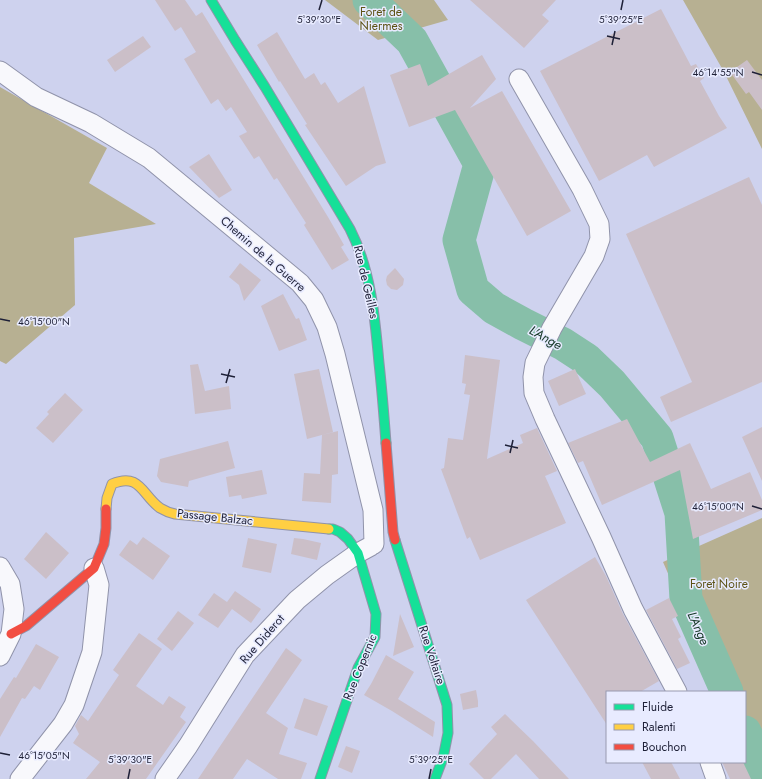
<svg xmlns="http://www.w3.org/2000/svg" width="762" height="779" viewBox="0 0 762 779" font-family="Jost,sans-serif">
	<rect width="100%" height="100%" fill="#ced2ee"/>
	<path fill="#b7b092" d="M 325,0 L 434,0 L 448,20 L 378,40 Z
		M 683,0 L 762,0 L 762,149 L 724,72 Z
		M 0,87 L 107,148 L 89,183 L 156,224 L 74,238 L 75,305 L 6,364 L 0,361 Z
		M 762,518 L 762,779 L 758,779 L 745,750 L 745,692 L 720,692 L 663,562 Z"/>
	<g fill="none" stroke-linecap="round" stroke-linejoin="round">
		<path stroke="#87bfa9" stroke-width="33" d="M 369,0 L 412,41 L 480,164 L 459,240 L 473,290 L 494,308 L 523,324 L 563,344 L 586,359 L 612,384 L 657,438 L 681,513 L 686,599 L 727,692
			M 745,732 L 762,768"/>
	</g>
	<path fill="#cbbfc8" d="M 155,0 L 185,0 L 196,16 L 202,12 L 328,217 L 344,245 L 341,247 L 349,260 L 332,270 L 304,225 L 306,223 L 277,178 L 274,180 L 259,156 L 254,159 L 239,136 L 247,132 L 231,107 L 226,111 L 218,99 L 211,104 L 184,59 L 196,52 L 181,27 L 175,31 Z
		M 470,0 L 556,0 L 542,15 L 549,21 L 524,48 Z
		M 661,9 L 691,66 L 696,64 L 704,78 L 700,81 L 719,116 L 727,128 L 654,167 L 647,155 L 599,181 L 540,71 Z
		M 277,32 L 305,79 L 314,73 L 321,85 L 325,82 L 338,103 L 364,86 L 386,163 L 376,166 L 346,186 L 305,125 L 307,124 L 280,81 L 279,82 L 257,45 Z
		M 143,36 L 151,47 L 115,72 L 107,60 Z
		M 482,55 L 496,79 L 470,108 L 502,91 L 571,211 L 527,236 L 455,110 L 409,127 L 390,75 L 420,64 L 428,86 Z
		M 747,60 L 762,80 L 762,110 L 749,92 L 746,94 L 730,72 Z
		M 209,154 L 232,190 L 219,198 L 189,167 Z
		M 749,177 L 762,205 L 762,382 L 671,422 L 660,397 L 692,382 L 626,234 Z
		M 240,263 L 261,280 L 244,301 L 239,285 L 229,277 Z
		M 395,268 L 404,279 L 403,285 L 397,290 L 391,289 L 387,285 L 386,280 L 387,276 Z
		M 283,294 L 296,319 L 299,318 L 307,340 L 279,351 L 261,306 Z
		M 465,355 L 500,360 L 487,459 L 523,443 L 520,435 L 537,428 L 557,471 L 545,476 L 566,523 L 480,560 L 470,537 L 467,539 L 441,469 L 444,468 L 448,438 L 463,440 L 470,395 L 464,394 L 466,384 L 462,383 Z
		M 198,364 L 205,391 L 229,386 L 231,409 L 195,414 L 190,365 Z
		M 319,369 L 333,432 L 307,439 L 294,374 Z
		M 575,369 L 586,394 L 559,406 L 548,381 Z
		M 65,393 L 83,410 L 53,443 L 36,428 L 49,414 L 47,412 Z
		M 627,419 L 650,462 L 690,443 L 711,489 L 750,472 L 762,500 L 762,510 L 693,539 L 680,470 L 602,505 L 583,461 L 578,463 L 568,443 Z
		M 762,427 L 762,481 L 742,437 Z
		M 338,431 L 338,474 L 332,475 L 331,503 L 302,501 L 304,473 L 320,474 L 322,435 Z
		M 228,441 L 235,468 L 189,481 L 188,487 L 161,482 L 157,476 L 160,459 Z
		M 262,470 L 267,494 L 242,499 L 241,495 L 229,497 L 226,477 Z
		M 46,532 L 69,553 L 46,579 L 24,559 Z
		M 143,537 L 170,556 L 153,580 L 119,555 L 130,540 L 137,545 Z
		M 248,538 L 277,544 L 271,573 L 242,567 Z
		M 294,538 L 303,539 L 321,543 L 317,560 L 291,554 Z
		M 595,557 L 606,576 L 623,614 L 659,681 L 640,692 L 607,692 L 607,725 L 526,600 Z
		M 235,591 L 261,609 L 251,623 L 232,609 L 218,628 L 198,615 L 214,593 L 227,602 Z
		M 669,598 L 678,616 L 672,619 L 681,637 L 678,639 L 690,663 L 677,669 L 646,610 Z
		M 178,611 L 194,623 L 172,651 L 157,639 Z
		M 400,614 L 414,647 L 393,656 Z
		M 139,633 L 162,649 L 136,686 L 163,705 L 169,696 L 186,707 L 180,717 L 186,722 L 146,779 L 86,779 L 100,762 L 73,743 L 79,734 L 75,726 L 81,715 L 88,721 L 119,675 L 113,670 Z
		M 36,644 L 59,657 L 40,690 L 34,686 L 25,699 L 22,698 L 0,737 L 0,699 L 14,677 L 16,678 Z
		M 286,648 L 302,660 L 266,713 L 288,728 L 279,754 L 307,763 L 301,779 L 278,779 L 247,759 L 233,779 L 198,779 Z
		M 386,655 L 414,672 L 398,699 L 435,722 L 433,737 L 392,711 L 364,695 L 371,684 Z
		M 476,690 L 478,701 L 478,707 L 463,710 L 460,694 Z
		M 304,698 L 328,706 L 317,736 L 294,728 Z
		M 505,714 L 533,741 L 569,779 L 539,779 L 516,754 L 491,779 L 484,779 L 469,764 L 497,734 L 491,727 Z
		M 346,746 L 360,751 L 352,773 L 338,767 Z
		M 642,762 L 671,762 L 680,779 L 651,779 Z
		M 722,762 L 743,762 L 751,779 L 730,779 Z"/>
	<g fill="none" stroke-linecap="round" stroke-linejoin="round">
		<defs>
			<path id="street" d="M 0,71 L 36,97 L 91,123 L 149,158 L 300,283 L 314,300 L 327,327 L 335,354 L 373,510 L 374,544
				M 519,79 L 582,189 L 599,224 L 600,239 L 594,256 L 552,328 L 535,363 L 533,377 L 534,393 L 545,419 L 601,537 L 633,609 L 677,692
				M 0,567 L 10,584 L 14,609 L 11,634 L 0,656
				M 710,762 L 716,779
				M 20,779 L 63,724 L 74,705 L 92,652 L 99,585 L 94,568
				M 165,779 L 188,746 L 245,655 L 297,600 L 327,575 L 358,553 L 371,546"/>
			<path id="fast" d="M 211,0 L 235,40 L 265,87 L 350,229 C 371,270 375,318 379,363 C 382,390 384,416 386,443
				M 395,540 L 447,705 L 448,733 L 443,758 L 435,779
				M 320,779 L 358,668 L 375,637 L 376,614 L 358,553 L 348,539 L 340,532 L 333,529 L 329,529"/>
			<path id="slow" d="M 106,509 L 107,498 L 112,484 C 140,472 142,495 160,508 C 165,511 170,513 175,514 L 329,529"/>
			<path id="jam" d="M 386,443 L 393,532 L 395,540
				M 11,634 L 26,626 L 94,568 L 104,544 L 106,528 L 106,509"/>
		</defs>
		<use href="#street" stroke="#9093aa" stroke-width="21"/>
		<use href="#fast" stroke="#9093aa" stroke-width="11"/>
		<use href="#slow" stroke="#9093aa" stroke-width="11"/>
		<use href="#jam" stroke="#9093aa" stroke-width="11"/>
		<use href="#street" stroke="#f8f8fc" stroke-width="19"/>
		<use href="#fast" stroke="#16e098" stroke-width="9"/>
		<use href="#slow" stroke="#ffcf43" stroke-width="9"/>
		<use href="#jam" stroke="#f24e42" stroke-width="9"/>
	</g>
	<path fill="none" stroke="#1e2037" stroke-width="1.5" d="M 319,10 L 322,0M 621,10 L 623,0M 607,36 L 620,39M 612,45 L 615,31M 752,72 L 762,75M 0,319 L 10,321M 221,374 L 235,377M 226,383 L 230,369M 505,445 L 518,448M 510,453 L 513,440M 752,506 L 762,509M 0,753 L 10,755M 128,779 L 130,769M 429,779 L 431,769"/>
	<g text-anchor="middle" stroke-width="3" stroke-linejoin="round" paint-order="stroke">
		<g font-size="12" fill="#5d5215" stroke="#e8ebff">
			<text x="381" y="16">Foret de<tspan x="381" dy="14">Niermes</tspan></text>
			<text x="719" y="588">Foret Noire</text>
		</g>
		<g font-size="12" fill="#1e2037" stroke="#e8ebff">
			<text transform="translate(263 254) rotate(41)" y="4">Chemin de la Guerre</text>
			<text transform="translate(366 282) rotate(77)" y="4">Rue de Geilles</text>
			<text transform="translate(215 517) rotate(6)" y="4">Passage Balzac</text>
			<text transform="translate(262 639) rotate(-49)" y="4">Rue Diderot</text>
			<text transform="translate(432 655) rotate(72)" y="4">Rue Voltaire</text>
			<text transform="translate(360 667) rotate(-68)" y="4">Rue Copernic</text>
		</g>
		<g font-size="13" font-style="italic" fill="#143725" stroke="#e8ebff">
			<text transform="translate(546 337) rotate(29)" y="5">L'Ange</text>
			<text transform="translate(699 628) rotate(66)" y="5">L'Ange</text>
		</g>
	</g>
	<g font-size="10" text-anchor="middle" fill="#1e2037" stroke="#e8ebff" stroke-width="3" stroke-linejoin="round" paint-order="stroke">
		<text x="319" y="23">5°39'30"E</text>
		<text x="621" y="23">5°39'25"E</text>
		<text x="718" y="76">46°14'55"N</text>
		<text x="44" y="325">46°15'00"N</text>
		<text x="718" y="510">46°15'00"N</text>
		<text x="44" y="759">46°15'05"N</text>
		<text x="130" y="763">5°39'30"E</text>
		<text x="431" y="763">5°39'25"E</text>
	</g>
	<rect x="606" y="691" width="140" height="72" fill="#e8ebff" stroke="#979aaf"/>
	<rect x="614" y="704" width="20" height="6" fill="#16e098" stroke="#979aaf"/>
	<text x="642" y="711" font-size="12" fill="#1e2037">Fluide</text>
	<rect x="614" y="724" width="20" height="6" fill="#ffcf43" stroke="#979aaf"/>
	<text x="642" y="731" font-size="12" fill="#1e2037">Ralenti</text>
	<rect x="614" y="744" width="20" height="6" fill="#f24e42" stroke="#979aaf"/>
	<text x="642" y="751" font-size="12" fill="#1e2037">Bouchon</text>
</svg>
